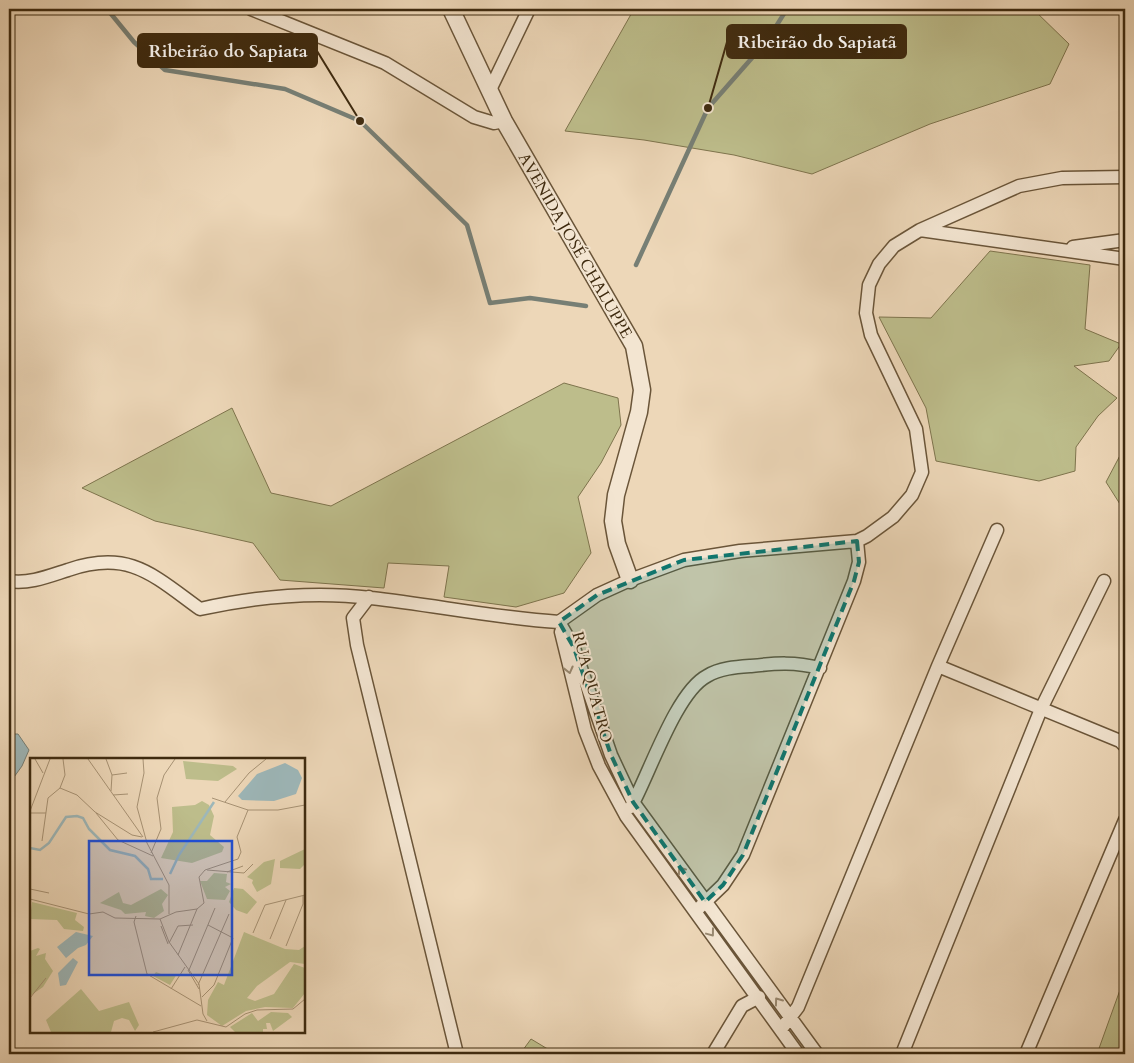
<svg xmlns="http://www.w3.org/2000/svg" width="1134" height="1063" viewBox="0 0 1134 1063" font-family="Cardo,serif">
	<rect width="100%" height="100%" fill="#edd7b8"/>
	<filter id="stains"><feTurbulence type="fractalNoise" baseFrequency=".004" numOctaves="4"/><feColorMatrix values="0 0 0 0 .2 0 0 0 0 .09 0 0 0 0 .02 0 0 0 .5 -.17"/></filter>
	<radialGradient id="worn" r=".72"><stop offset=".6" stop-color="#630" stop-opacity="0"/><stop offset="1" stop-color="#630" stop-opacity=".3"/></radialGradient>
	<path fill="#bdbd8b" stroke="#7e744d" d="M 634,9 L 1033,9 L 1069,44 L 1050,84 L 930,124 L 812,174 L 734,155 L 644,140 L 565,131 Z
		M 990,251 L 1090,265 L 1085,329 L 1121,344 L 1109,361 L 1074,366 L 1117,398 L 1098,416 L 1076,447 L 1075,471 L 1039,481 L 936,461 L 926,408 L 879,317 L 931,318 Z
		M 564,383 L 618,398 L 621,425 L 601,463 L 578,497 L 591,553 L 564,593 L 516,607 L 444,597 L 449,566 L 388,563 L 384,588 L 280,580 L 253,543 L 155,521 L 82,488 L 232,408 L 271,493 L 331,506 Z
		M 1125,446 L 1125,512 L 1106,482 Z
		M 1125,976 L 1125,1054 L 1097,1054 Z
		M 531,1039 L 556,1054 L 520,1054 Z"/>
	<path fill="#9db7b9" stroke="#777f75" d="M 9,734 L 18,734 L 29,750 L 22,766 L 9,784 Z"/>
	<g fill="none" stroke-linecap="round" stroke-linejoin="round">
		<path stroke="#777f75" stroke-width="4.5" d="M 107,9 L 134,42 L 165,70 L 285,89 L 360,121 L 467,225 L 490,303 L 530,298 L 586,306
			M 636,265 L 708,108 L 766,42 L 787,9"/>
		<defs>
			<path id="minor" d="M 251,9 L 385,63 L 474,117 L 494,123 L 504,121
				M 489,92 L 529,9
				M 920,230 L 1125,259
				M 1073,247 L 1125,240
				M 9,581 C 30,584 49,576 68,570 C 129,549 153,575 200,609 C 254,597 315,591 371,598 C 434,605 496,618 559,622
				M 369,597 L 353,618 L 357,645 L 457,1054
				M 559,622 L 597,595 L 630,580 L 684,560 L 740,551 L 857,541 L 867,536 L 893,517 L 912,495 L 922,472 L 916,429 L 871,335 L 866,313 L 869,285 L 879,264 L 894,246 L 920,230 L 1019,186 L 1062,178 L 1125,177
				M 559,622 L 574,648 L 611,755 L 633,802 L 817,1054
				M 561,632 L 585,730 L 599,766 L 626,816 L 798,1054
				M 938,666 L 1120,741 L 1125,746
				M 631,807 C 649,775 676,692 707,676 C 720,668 737,667 751,666 C 777,663 795,662 820,668
				M 699,908 L 723,885 L 743,855 L 854,581 L 859,562 L 857,541
				M 782,1028 L 798,1007 L 938,666 L 997,530
				M 713,1054 L 742,1006 L 759,997
				M 902,1054 L 1041,709 L 1104,581
				M 1026,1054 L 1125,820"/>
			<path id="tertiary" d="M 451,9 L 504,121 L 634,346 L 642,390 L 639,412 L 616,495 L 613,521 L 617,544 L 630,580"/>
		</defs>
		<use href="#minor" stroke="#6a5539" stroke-width="15"/>
		<use href="#tertiary" stroke="#6a5539" stroke-width="19"/>
		<use href="#minor" stroke="#f3e5d1" stroke-width="12"/>
		<use href="#tertiary" stroke="#f3e5d1" stroke-width="16"/>
	</g>
	<defs><path id="oneway-chevron" d="M-2-3.5L2.5 0L-2 3.5" fill="none" stroke-width="1.6" stroke-linecap="round" stroke-linejoin="round" transform="scale(1.25)"/></defs>
	<g stroke="#988870">
		<use href="#oneway-chevron" transform="translate(569 670) rotate(76)"/>
		<use href="#oneway-chevron" transform="translate(681 870) rotate(-126)"/>
		<use href="#oneway-chevron" transform="translate(711 933) rotate(53)"/>
		<use href="#oneway-chevron" transform="translate(778 1001) rotate(-126)"/>
	</g>
	<path fill="#0f766e" fill-opacity="0.2" stroke="#0f766e" stroke-width="4" stroke-dasharray="10 6" stroke-linejoin="round" d="M 857,541 L 859,562 L 854,581 L 743,855 L 723,885 L 705,902 L 633,802 L 611,755 L 574,648 L 559,622 L 597,595 L 684,560 Z"/>
	<g text-anchor="middle" stroke-width="4" stroke-linejoin="round" paint-order="stroke">
		<g font-size="16" fill="#3e2a0f" stroke="#f3e5d1">
			<text transform="translate(576 245) rotate(60)" y="6">AVENIDA JOSÉ CHALUPPE</text>
			<text transform="translate(593 687) rotate(75)" y="6">RUA QUATRO</text>
		</g>
	</g>
	<g transform="translate(30 758)">
		<rect width="275" height="275" fill="#edd7b8"/>
		<path d="M 153,3 L 203,8 L 207,11 L 188,23 L 156,21 ZM 172,43 L 179,47 L 184,58 L 180,77 L 194,89 L 192,94 L 162,105 L 131,100 L 143,74 L 142,49 L 165,47 ZM 275,91 L 275,106 L 270,111 L 250,110 L 250,103 ZM 245,101 L 241,126 L 227,134 L 222,125 L 223,122 L 217,119 L 234,104 ZM 184,115 L 197,116 L 196,124 L 201,126 L 195,129 L 200,133 L 195,142 L 177,141 L 170,123 L 177,123 ZM 204,130 L 213,131 L 227,144 L 217,156 L 206,152 L 199,144 ZM 131,131 L 138,137 L 132,146 L 134,153 L 124,160 L 115,158 L 116,154 L 95,156 L 91,152 L 70,145 L 89,134 L 93,145 L 101,147 ZM 2,144 L 47,155 L 45,162 L 54,169 L 53,173 L 34,171 L 27,162 L 0,161 ZM 214,174 L 255,191 L 269,192 L 275,188 L 275,206 L 260,204 L 227,228 L 217,240 L 225,243 L 244,236 L 264,206 L 275,210 L 275,235 L 263,250 L 235,249 L 216,253 L 192,268 L 177,257 L 178,242 L 188,224 L 194,227 ZM 8,190 L 10,191 L 6,198 L 16,195 L 15,201 L 23,213 L 13,229 L 0,238 L 0,193 ZM 126,214 L 136,218 L 147,216 L 140,227 L 123,218 ZM 51,231 L 69,253 L 99,244 L 109,267 L 105,273 L 99,262 L 92,260 L 84,263 L 81,274 L 21,274 L 16,262 ZM 241,254 L 258,255 L 262,259 L 243,273 L 240,265 L 236,265 L 237,271 L 233,271 L 233,274 L 205,274 L 200,269 L 222,255 L 228,263 Z" fill="#bdbd8b"/>
		<path d="M 255,5 L 268,12 L 272,20 L 266,36 L 244,43 L 212,42 L 208,38 L 227,16 ZM 46,174 L 63,178 L 56,187 L 48,190 L 36,200 L 27,189 ZM 43,200 L 48,204 L 36,227 L 30,228 L 28,215 Z" fill="#9db7b9"/>
		<path fill="none" stroke="#9db7b9" stroke-width="2.5" d="M 0,90 L 10,92 L 19,85 L 36,59 L 47,58 L 53,60 L 59,71 L 80,92 L 105,98 L 118,111 L 121,121 L 133,121M 140,116 L 149,97 L 184,44"/>
		<path fill="none" stroke="#a79274" stroke-width="1" d="M 5,1 L 13,15M 58,1 L 113,79M 76,1 L 82,17 L 81,33M 113,1 L 114,15 L 107,49 L 117,85 L 139,127 L 139,156M 82,17 L 97,15M 30,30 L 47,37 L 65,54 L 102,77 L 112,79M 83,37 L 98,36M 182,40 L 218,52 L 248,52 L 275,47M 195,44 L 219,15 L 236,1M 0,53 L 20,1M 0,55 L 16,55M 66,55 L 88,82 L 123,98M 12,83 L 18,40 L 30,30 L 35,17 L 33,1M 121,95 L 131,71 L 127,40 L 134,17 L 145,1M 177,112 L 214,115 L 223,106M 197,114 L 213,108M 0,131 L 19,135M 0,141 L 59,156 L 73,154 L 85,160 L 130,161M 106,158 L 104,164 L 117,216 L 171,248M 130,161 L 146,154 L 167,151 L 174,145 L 169,119 L 175,112 L 208,101 L 211,94 L 207,79 L 218,52M 130,161 L 139,184 L 169,226 L 173,256 L 177,263M 131,168 L 138,186M 223,175 L 235,147 L 275,137M 240,181 L 256,142M 139,185 L 148,168 L 163,167M 256,188 L 273,146 L 273,137M 148,197 L 167,151M 158,212 L 169,231M 159,212 L 185,150M 168,227 L 199,156M 141,231 L 155,209M 172,239 L 184,227 L 203,180 L 178,167M 0,240 L 16,220M 123,274 L 167,262 L 196,269 L 215,256 L 227,252 L 263,251 L 275,241"/>
		<path fill="#1d4ed8" fill-opacity="0.15" stroke="#1d4ed8" stroke-width="2.5" d="M 59,83 L 202,83 L 202,217 L 59,217 Z"/>
		<rect width="275" height="275" fill="none" stroke="#3e2a0f" stroke-width="2.5"/>
	</g>
	<path fill="none" stroke="#3e2a0f" stroke-width="2" d="M708 108L727 42M360 121L317 51"/>
	<g fill="#3e2a0f" stroke="#f3e5d1" stroke-width="2">
		<circle cx="708" cy="108" r="5"/>
		<circle cx="360" cy="121" r="5"/>
	</g>
	<g fill="#3e2a0f" stroke="#3e2a0f" stroke-width="2">
		<rect x="727" y="25" width="179" height="33" rx="5"/>
		<rect x="138" y="34" width="179" height="33" rx="5"/>
	</g>
	<g font-size="18" text-anchor="middle" font-weight="bold" fill="#fff">
		<text x="817" y="48">Ribeirão do Sapiatã</text>
		<text x="228" y="57">Ribeirão do Sapiata</text>
	</g>
	<rect width="1134" height="1063" fill="none" stroke="#edd7b8" stroke-width="30"/>
	<rect x="10" y="10" width="1114" height="1043" fill="none" stroke="#3e2a0f" stroke-width="2.5"/>
	<rect x="15" y="15" width="1104" height="1033" fill="none" stroke="#3e2a0f"/>
	<rect width="100%" height="100%" filter="url(#stains)"/>
	<rect width="100%" height="100%" fill="url(#worn)"/>
</svg>
